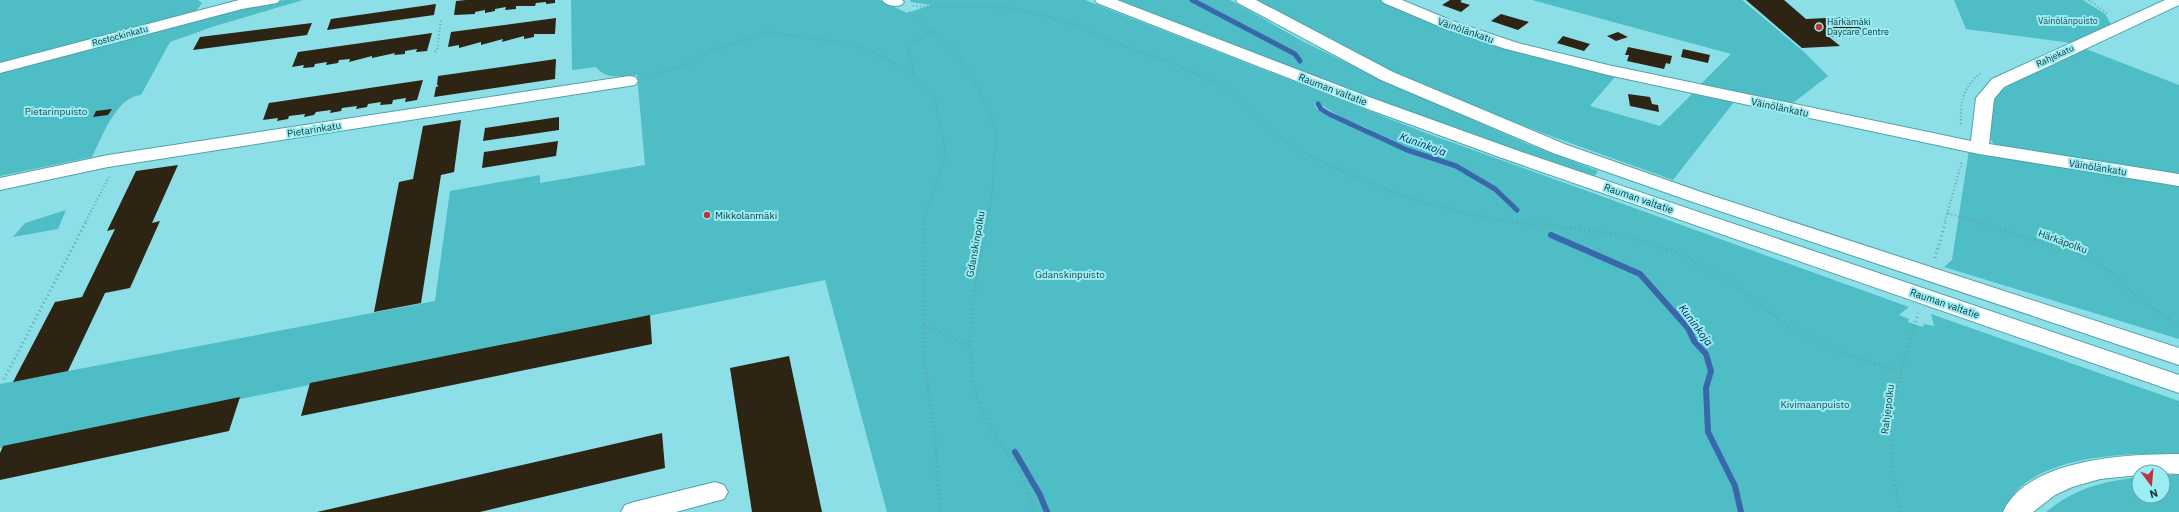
<svg xmlns="http://www.w3.org/2000/svg" width="2179" height="512" viewBox="0 0 2179 512" font-family="'IBM Plex Sans',sans-serif">
	<rect width="100%" height="100%" fill="#8cdfe6"/>
	<path fill="#4ebdc5" fill-rule="evenodd" d="M 0,0 L 198,0 L 202,3 L 196,11 L 177,18 L 0,65 Z
		M 285,0 L 303,0 L 215,26 L 170,42 L 141,95 C 117,96 102,137 92,157 L 0,176 L 0,73 L 202,18 Z
		M 571,0 L 879,0 L 907,13 L 931,5 L 911,2 L 910,0 L 1085,0 L 1426,133 L 1909,307 L 1899,315 L 1909,319 L 1908,322 L 1923,327 L 1924,324 L 1934,326 L 1931,314 L 2179,401 L 2179,455 C 2133,452 2060,455 2023,485 C 2014,492 2008,503 2003,512 L 887,512 L 825,280 L 0,448 L 0,384 L 435,301 L 450,191 L 540,175 L 540,183 L 645,165 L 637,75 C 622,76 606,80 596,67 L 572,70 ZM 1314,102 C 1327,107 1334,114 1347,120 C 1355,124 1364,126 1371,130 L 1321,112 L 1316,108 Z
		M 1119,0 L 1230,0 L 1304,42 L 1382,80 L 1525,143 L 1598,171 L 1594,177 L 1381,101 Z
		M 1257,0 L 1385,0 L 1447,28 L 1537,57 L 1615,77 L 1590,106 L 1660,126 L 1693,93 L 1734,102 L 1673,180 C 1583,147 1491,116 1404,78 C 1353,55 1305,27 1257,0 Z
		M 1532,0 L 1742,0 L 1804,52 L 1828,76 L 1789,106 L 1701,84 L 1731,54 Z
		M 1954,0 L 2083,0 L 2105,14 L 2111,24 L 2072,43 L 1966,29 Z
		M 2086,49 L 2179,85 L 2179,176 L 1996,146 L 1991,140 C 1989,129 1989,108 1995,98 C 2005,81 2066,58 2086,49 Z
		M 1969,150 L 2179,185 L 2179,339 L 1944,267 L 1952,260 Z
		M 66,210 L 58,229 L 13,237 L 25,223 Z
		M 2163,475 L 2179,475 L 2179,512 L 2046,512 C 2076,488 2101,482 2139,477 L 2139,496 L 2163,496 Z"/>
	<g fill="none" stroke-linecap="round" stroke-linejoin="round">
		<path stroke="#3967ac" stroke-width="5" d="M 1192,0 L 1295,54 L 1300,61
			M 1318,104 L 1321,109 L 1329,114 L 1407,150 L 1456,166 L 1495,189 L 1517,210"/>
		<path stroke="#3967ac" stroke-width="6" d="M 1551,235 L 1640,274 L 1688,328 L 1694,341 L 1706,354 L 1711,371 L 1706,388 L 1708,432 L 1735,486 L 1741,512
			M 1015,452 L 1040,495 L 1047,512"/>
	</g>
	<path fill="#2d2413" d="M 466,0 L 555,0 L 555,3 L 546,4 L 546,2 L 536,3 L 535,6 L 516,6 L 516,9 L 505,10 L 506,7 L 495,9 L 495,11 L 485,13 L 485,10 L 475,12 L 475,14 L 454,15 L 456,1 Z
		M 1450,0 L 1460,0 L 1462,1 L 1460,2 L 1470,5 L 1461,12 L 1442,5 Z
		M 1746,0 L 1784,0 L 1806,19 L 1846,17 L 1869,35 L 1829,37 L 1840,46 L 1802,48 Z
		M 436,4 L 434,15 L 327,30 L 331,19 Z
		M 1501,14 L 1529,22 L 1518,30 L 1491,21 Z
		M 556,18 L 555,34 L 534,34 L 534,37 L 524,39 L 524,36 L 502,42 L 503,39 L 481,45 L 481,42 L 459,48 L 459,45 L 448,47 L 451,32 Z
		M 312,23 L 307,35 L 193,50 L 200,37 Z
		M 1618,32 L 1628,37 L 1616,41 L 1607,36 Z
		M 432,33 L 427,51 L 416,52 L 417,49 L 405,51 L 405,54 L 394,55 L 395,53 L 372,58 L 372,56 L 349,62 L 350,59 L 339,60 L 338,63 L 326,65 L 327,62 L 315,64 L 314,67 L 303,68 L 304,65 L 292,67 L 298,52 Z
		M 1563,36 L 1590,44 L 1584,51 L 1557,43 Z
		M 1628,47 L 1672,56 L 1670,64 L 1666,63 L 1664,69 L 1627,61 L 1629,55 L 1625,55 Z
		M 1683,49 L 1710,55 L 1708,63 L 1681,57 Z
		M 556,59 L 555,79 L 434,97 L 436,87 L 439,86 L 437,85 L 438,76 Z
		M 423,80 L 417,100 L 405,102 L 406,98 L 393,100 L 392,104 L 380,105 L 381,102 L 368,104 L 367,107 L 356,109 L 357,106 L 342,108 L 341,111 L 330,113 L 331,110 L 316,112 L 314,115 L 304,117 L 305,114 L 289,116 L 288,119 L 277,121 L 278,118 L 263,120 L 269,103 Z
		M 1628,94 L 1650,97 L 1652,104 L 1658,105 L 1659,112 L 1630,106 Z
		M 112,109 L 108,115 L 93,117 L 96,111 Z
		M 559,117 L 559,130 L 483,141 L 485,128 Z
		M 461,120 L 454,172 L 441,175 L 421,303 L 374,312 L 399,182 L 413,179 L 423,126 Z
		M 558,141 L 556,156 L 482,168 L 484,152 Z
		M 178,165 L 152,223 L 160,221 L 130,288 L 105,293 L 68,371 L 13,382 L 55,302 L 82,297 L 115,229 L 107,231 L 136,171 Z
		M 650,315 L 652,344 L 301,416 L 310,383 Z
		M 789,356 L 822,512 L 752,512 L 730,368 Z
		M 240,397 L 229,431 L 0,480 L 0,453 L 3,446 Z
		M 662,433 L 665,468 L 480,512 L 317,512 Z"/>
	<g fill="none" stroke-linecap="round" stroke-linejoin="round">
		<defs>
			<path id="street" d="M 239,0 L 280,0 L 277,3 L 242,9 L 0,73 L 0,63 Z
				M 882,0 L 902,0 L 904,2 L 901,5 C 895,7 887,6 882,0 Z
				M 1381,0 L 1402,0 L 1455,22 L 1518,43 L 1608,65 L 1971,141 L 1976,98 L 1992,79 L 2165,0 L 2179,0 L 2179,5 L 2004,87 L 1994,99 L 1989,144 L 2179,174 L 2179,186 L 1979,154 L 1608,75 L 1506,49 L 1443,28 L 1384,3 Z
				M 629,76 L 635,77 L 638,81 L 635,85 L 108,167 L 0,190 L 0,178 L 108,155 Z
				M 715,482 L 724,485 L 728,492 L 724,499 L 676,512 L 621,512 L 625,505 L 634,502 Z"/>
			<path id="highway" d="M 1095,0 L 1117,0 L 1369,97 L 1516,150 L 2179,375 L 2179,393 L 1502,158 L 1357,105 L 1097,3 Z
				M 1236,0 L 1256,0 L 1393,72 L 1567,145 L 1704,193 L 2179,348 L 2179,365 L 1690,201 L 1553,153 L 1381,80 L 1238,3 Z
				M 2179,454 L 2179,474 L 2139,472 L 2139,475 L 2100,479 L 2072,487 L 2055,495 L 2033,512 L 2003,512 C 2028,458 2128,454 2179,454 Z"/>
		</defs>
		<use href="#street" stroke="#4fa2a9" stroke-width="2"/>
		<use href="#highway" stroke="#4fa2a9" stroke-width="2"/>
		<path stroke="#62a5ab" stroke-width="2" stroke-dasharray="1 2.5" stroke-linecap="butt" d="M 2089,0 L 2108,14
			M 913,6 C 946,8 980,4 1013,9 C 1050,14 1086,30 1120,44 C 1157,58 1195,71 1230,91 C 1250,102 1260,124 1279,137 C 1340,178 1432,209 1505,221
			M 909,12 L 954,50 L 976,85 L 996,129 L 993,187 L 987,221
			M 435,52 L 437,50 L 441,20
			M 646,77 L 690,64 L 712,50 L 747,40 L 765,32 L 840,42 L 872,51 L 914,75
			M 1961,124 C 1960,103 1963,86 1981,73
			M 1948,213 L 1973,221
			M 86,221 L 109,177
			M 923,221 L 946,154 L 934,96 L 914,75 L 908,46 L 933,31
			M 1945,221 L 1962,161"/>
		<path stroke="#62a5ab" stroke-width="3" stroke-dasharray="1 3.5" stroke-linecap="butt" d="M 923,220 L 925,368 L 935,438 L 940,512
			M 987,220 C 977,274 960,351 979,404 C 988,428 1001,444 1015,464 C 1024,479 1030,496 1035,512
			M 1499,220 L 1616,234 L 1675,252 L 1726,278 L 1783,323 L 1803,335 L 1830,348 L 1900,372
			M 1970,220 L 2082,255 L 2108,270 L 2140,300 L 2179,325
			M 1935,258 L 1946,220
			M 923,325 L 970,346
			M 4,379 L 87,220
			M 1900,512 C 1895,485 1890,457 1891,430 C 1893,390 1907,351 1918,313"/>
		<use href="#street" fill="#fff" fill-rule="evenodd"/>
		<use href="#highway" fill="#fff" fill-rule="evenodd"/>
	</g>
	<g fill="#c2323c" stroke="#99edf3" stroke-width="1.5">
		<circle cx="1819" cy="27" r="4"/>
		<circle cx="707" cy="215" r="4"/>
	</g>
	<g text-anchor="middle" stroke-width="4" stroke-linejoin="round" paint-order="stroke">
		<g font-size="9" fill="#2c4b4e" stroke="#99edf3">
			<text x="2068" y="24">Väinölänpuisto</text>
		</g>
		<g font-size="9" fill="#123639" stroke="#99edf3" text-anchor="start">
			<text x="1827" y="25">Härkämäki<tspan x="1827" dy="10">Daycare Centre</tspan></text>
		</g>
		<g font-size="9" fill="#123639" stroke="#99edf3">
			<text transform="translate(120 36) rotate(-15)" y="3">Rostockinkatu</text>
			<text transform="translate(2055 56) rotate(-25)" y="3">Rahjekatu</text>
		</g>
		<g font-size="10" fill="#123639" stroke="#99edf3">
			<text transform="translate(1466 30) rotate(19)" y="4">Väinölänkatu</text>
			<text transform="translate(1333 89) rotate(21)" y="4">Rauman valtatie</text>
			<text transform="translate(1780 107) rotate(12)" y="4">Väinölänkatu</text>
			<text transform="translate(314 129) rotate(-9)" y="4">Pietarinkatu</text>
			<text transform="translate(2098 167) rotate(9)" y="4">Väinölänkatu</text>
			<text transform="translate(1639 198) rotate(19)" y="4">Rauman valtatie</text>
			<text transform="translate(2063 241) rotate(20)" y="4">Härkäpolku</text>
			<text transform="translate(975 244) rotate(-80)" y="4">Gdanskinpolku</text>
			<text transform="translate(1945 303) rotate(19)" y="4">Rauman valtatie</text>
			<text transform="translate(1887 409) rotate(-83)" y="4">Rahjepolku</text>
		</g>
		<g font-size="10" fill="#2c4b4e" stroke="#99edf3">
			<text x="56" y="115">Pietarinpuisto</text>
			<text x="1070" y="278">Gdanskinpuisto</text>
			<text x="1815" y="408">Kivimaanpuisto</text>
		</g>
		<g font-size="10" fill="#123639" stroke="#99edf3" text-anchor="start">
			<text x="715" y="219">Mikkolanmäki</text>
		</g>
		<g font-size="11" font-style="italic" fill="#072561" stroke="#99edf3">
			<text transform="translate(1423 144) rotate(20)" y="4">Kuninkoja</text>
			<text transform="translate(1696 325) rotate(53)" y="4">Kuninkoja</text>
		</g>
	</g>
	<g transform="translate(2151 484) rotate(164)"><circle r="19" fill="#99edf3" stroke="#63a4a9"/>
	<path d="M0-3L7 15L0 10L-7 15Z" fill="#c2323c"/>
	<text y="-6" font-size="11" font-weight="bold" text-anchor="middle" fill="#123639">N</text>
	</g>
</svg>
